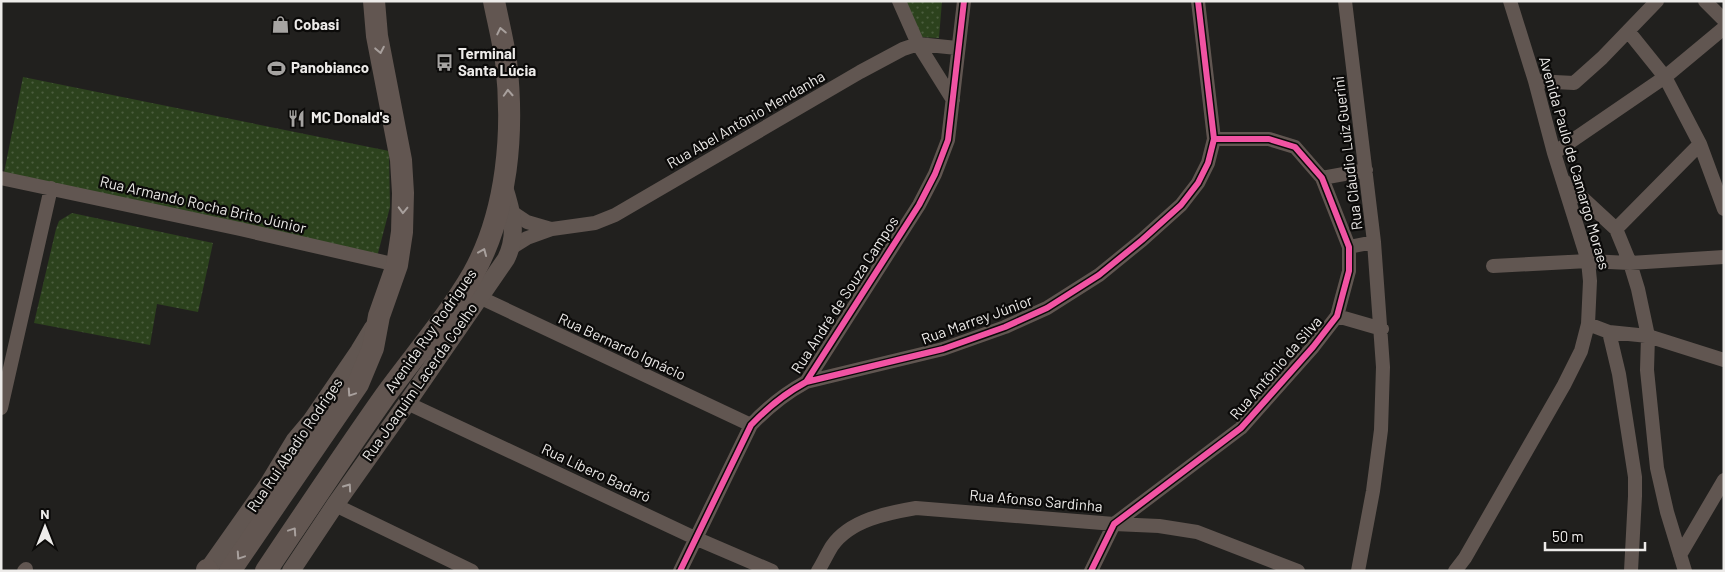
<svg xmlns="http://www.w3.org/2000/svg" width="1725" height="572" viewBox="0 0 1725 572" font-family="Barlow,sans-serif">
	<defs>
		<pattern id="park-dots" width="8" height="8" patternUnits="userSpaceOnUse" patternTransform="scale(1.25)"><rect width="8" height="8" fill="#2c421d"/><path d="M2 2h.1M6 6h.1" fill="none" stroke="#4b5d3e" stroke-width="1.8" stroke-linecap="round"/></pattern>
	</defs>
	<rect width="100%" height="100%" fill="#21201e"/>
	<path fill="url(#park-dots)" d="M 903,1 L 942,1 L 939,38 L 919,37 Z
		M 23,77 L 389,151 L 390,207 L 376,261 L 3,178 Z
		M 72,213 L 213,243 L 198,312 L 157,304 L 150,345 L 34,323 L 56,229 L 59,221 Z"/>
	<g fill="none" stroke-linecap="round" stroke-linejoin="round">
		<path stroke="#615651" stroke-width="14" d="M 899,1 L 918,44 L 953,100
			M 1345,1 L 1374,242 L 1383,367 L 1381,430 L 1373,491 L 1358,571
			M 1705,1 L 1724,20
			M 1628,31 L 1665,77 L 1700,144 L 1724,209
			M 1535,81 L 1574,83 L 1602,58 L 1657,1
			M 1554,153 L 1665,77 L 1724,28
			M 1,178 L 240,229 L 397,265
			M 1322,178 L 1366,170
			M 1564,181 L 1616,229 L 1630,263 L 1638,289 L 1648,336 L 1647,370 L 1657,468 L 1667,512 L 1685,571
			M 512,212 L 527,222 L 551,229
			M 1616,229 L 1700,144
			M 1349,247 L 1374,242
			M 511,248 L 527,238 L 552,229 L 595,223 L 615,215 L 860,72 L 903,49 L 918,44 L 957,48
			M 1493,266 L 1588,261 L 1630,263 L 1724,257
			M 479,297 L 751,425
			M 1337,316 L 1382,329
			M 1588,324 L 1609,332 L 1619,374 L 1635,477 L 1635,496 L 1631,571
			M 1609,332 L 1648,336 L 1724,360
			M 806,382 L 943,349 L 1005,327 L 1047,308 L 1099,275 L 1142,240 L 1181,205 L 1198,183 L 1208,163 L 1214,139 L 1198,1
			M 407,403 L 695,538 L 772,571
			M 1,408 L 51,188
			M 335,505 L 472,571
			M 1680,555 L 1724,480
			M 24,571 L 26,569
			M 680,571 L 751,425 C 768,407 784,394 806,382 L 919,205 L 935,174 L 948,140 L 964,1
			M 818,571 C 823,563 827,554 832,546 C 850,520 887,513 916,508 L 1114,524 L 1159,526 L 1197,532 L 1298,571
			M 1091,571 L 1114,524 L 1241,428 L 1313,347 L 1337,316 L 1342,297 L 1349,271 L 1349,247 L 1322,178 L 1295,147 L 1269,139 L 1214,139
			M 1455,571 L 1465,558 L 1564,385 L 1581,351 L 1588,324 L 1590,281 L 1588,261 L 1554,153 L 1535,81 L 1510,1"/>
		<path stroke="#615651" stroke-width="18" d="M 207,571 L 269,483 L 295,440 L 311,421 L 359,351 L 373,328
			M 291,571 L 335,505 L 407,403 L 506,259 C 519,233 511,209 503,184"/>
		<path stroke="#625651" stroke-width="22" d="M 207,571 L 207,570
			M 230,571 L 358,384 L 373,348 L 379,316 L 397,265 L 402,232 L 403,193 L 401,160 L 377,36 L 374,1
			M 266,571 C 305,513 344,454 385,396 C 414,356 448,317 473,274 C 508,211 514,131 506,61 C 503,41 498,21 494,1"/>
		<defs>
			<path id="cycleway" d="M 806,382 L 943,349 L 1005,327 L 1047,308 L 1099,275 L 1142,240 L 1181,205 L 1198,183 L 1208,163 L 1214,139 L 1198,1
				M 680,571 L 751,425 C 768,407 784,394 806,382 L 919,205 L 935,174 L 948,140 L 964,1
				M 1091,571 L 1114,524 L 1241,428 L 1313,347 L 1337,316 L 1342,297 L 1349,271 L 1349,247 L 1322,178 L 1295,147 L 1269,139 L 1214,139"/>
		</defs>
		<use href="#cycleway" stroke="#0b0a09" stroke-width="9"/>
		<use href="#cycleway" stroke="#f153a3" stroke-width="6"/>
	</g>
	<defs><path id="oneway-chevron" d="M-2-3.5L2.5 0L-2 3.5" fill="none" stroke-width="1.6" stroke-linecap="round" stroke-linejoin="round" transform="scale(1.25)"/></defs>
	<g stroke="#a8a09d">
		<use href="#oneway-chevron" transform="translate(501 31) rotate(-102)"/>
		<use href="#oneway-chevron" transform="translate(380 50) rotate(79)"/>
		<use href="#oneway-chevron" transform="translate(508 93) rotate(-93)"/>
		<use href="#oneway-chevron" transform="translate(403 210) rotate(92)"/>
		<use href="#oneway-chevron" transform="translate(483 252) rotate(-67)"/>
		<use href="#oneway-chevron" transform="translate(351 393) rotate(124)"/>
		<use href="#oneway-chevron" transform="translate(293 531) rotate(-56)"/>
		<use href="#oneway-chevron" transform="translate(240 556) rotate(124)"/>
	</g>
	<use stroke="#a7a09d" href="#oneway-chevron" transform="translate(348 487) rotate(-55)"/>
	<defs>
		<symbol id="shop-bare" viewBox="-9 -9 18 18"><path d="M-5-2.5h2.3a2.7 3.5 0 0 1 5.4 0H5L5.5 6h-11ZM-1.5-2.5h3a1.5 2.3 0 0 0-3 0Z" fill="#a6a4a2" stroke="#0b0a09" stroke-width="2.5" paint-order="stroke"/></symbol>
		<symbol id="bus-bare" viewBox="-9 -9 18 18"><path d="M-5-6H5V4H4V6H2V4H-2V6H-4V4H-5ZM-3.5-4V0h7V-4ZM-3.5 1.2v1.5H-2V1.2ZM2 1.2v1.5H3.5V1.2Z" fill="#a6a4a2" stroke="#0b0a09" stroke-width="2.5" paint-order="stroke"/></symbol>
		<symbol id="stadium-bare" viewBox="-9 -9 18 18"><path d="M0-5a6.5 5 0 1 0 0 10a6.5 5 0 1 0 0-10ZM-3.5-1.8h7v3.6h-7Z" fill="#a6a4a2" stroke="#0b0a09" stroke-width="2.5" paint-order="stroke"/></symbol>
		<symbol id="restaurant-bare" viewBox="-9 -9 18 18"><path d="M-5-6h1v4h1v-4h1v4h1v-4h1v5L-1.5 .5V6h-2V.5L-5-1ZM5-6V6H3V1.5H1.5Q1.5-4 5-6Z" fill="#a6a4a2" stroke="#0b0a09" stroke-width="2.5" paint-order="stroke"/></symbol>
	</defs>
	<g fill-rule="evenodd">
		<use href="#shop-bare" x="268" y="12" width="25" height="25"/>
		<use href="#bus-bare" x="432" y="50" width="25" height="25"/>
		<use href="#stadium-bare" x="264" y="56" width="25" height="25"/>
		<use href="#restaurant-bare" x="284" y="106" width="25" height="25"/>
	</g>
	<g text-anchor="middle" stroke-width="4.5" stroke-linejoin="round" paint-order="stroke">
		<g font-size="15" font-weight="bold" fill="#edebe9" stroke="#0b0a09" text-anchor="start">
			<text x="294" y="30">Cobasi</text>
			<text x="458" y="59">Terminal<tspan x="458" dy="17">Santa Lúcia</tspan></text>
			<text x="291" y="73">Panobianco</text>
			<text x="311" y="123">MC Donald's</text>
		</g>
		<g font-size="15" fill="#edebe9" stroke="#0b0a09">
			<text transform="translate(746 120) rotate(-30)" y="5">Rua Abel Antônio Mendanha</text>
			<text transform="translate(1348 153) rotate(-97)" y="5">Rua Cláudio Luíz Guerini</text>
			<text transform="translate(1574 163) rotate(74)" y="5">Avenida Paulo de Camargo Moraes</text>
			<text transform="translate(203 205) rotate(13)" y="5">Rua Armando Rocha Brito Júnior</text>
			<text transform="translate(845 295) rotate(-57)" y="5">Rua André de Souza Campos</text>
			<text transform="translate(977 320) rotate(-20)" y="5">Rua Marrey Júnior</text>
			<text transform="translate(431 331) rotate(-55)" y="5">Avenida Ruy Rodrigues</text>
			<text transform="translate(622 347) rotate(25)" y="5">Rua Bernardo Ignácio</text>
			<text transform="translate(1276 368) rotate(-49)" y="5">Rua Antônio da Silva</text>
			<text transform="translate(420 382) rotate(-55)" y="5">Rua Joaquim Lacerda Coelho</text>
			<text transform="translate(295 445) rotate(-56)" y="5">Rua Rui Abadio Rodriges</text>
			<text transform="translate(596 473) rotate(25)" y="5">Rua Líbero Badaró</text>
			<text transform="translate(1036 501) rotate(5)" y="5">Rua Afonso Sardinha</text>
		</g>
	</g>
	<rect width="1725" height="572" fill="none" stroke="#edebe9" stroke-width="5"/>
	<g transform="translate(45 527)" stroke="#0b0a09" stroke-width="4" paint-order="stroke">
	<path d="M0-4L9 19L0 12L-9 19Z" fill="#edebe9"/>
	<text y="-8" font-size="14" font-weight="bold" text-anchor="middle" fill="#edebe9">N</text>
	</g>
	<path d="M1545 542v8h100v-8" fill="none" stroke="#edebe9" stroke-width="2.5"/>
	<text x="1552" y="542" font-size="15" fill="#edebe9" stroke="#0b0a09" stroke-width="4" paint-order="stroke">50 m</text>
</svg>
